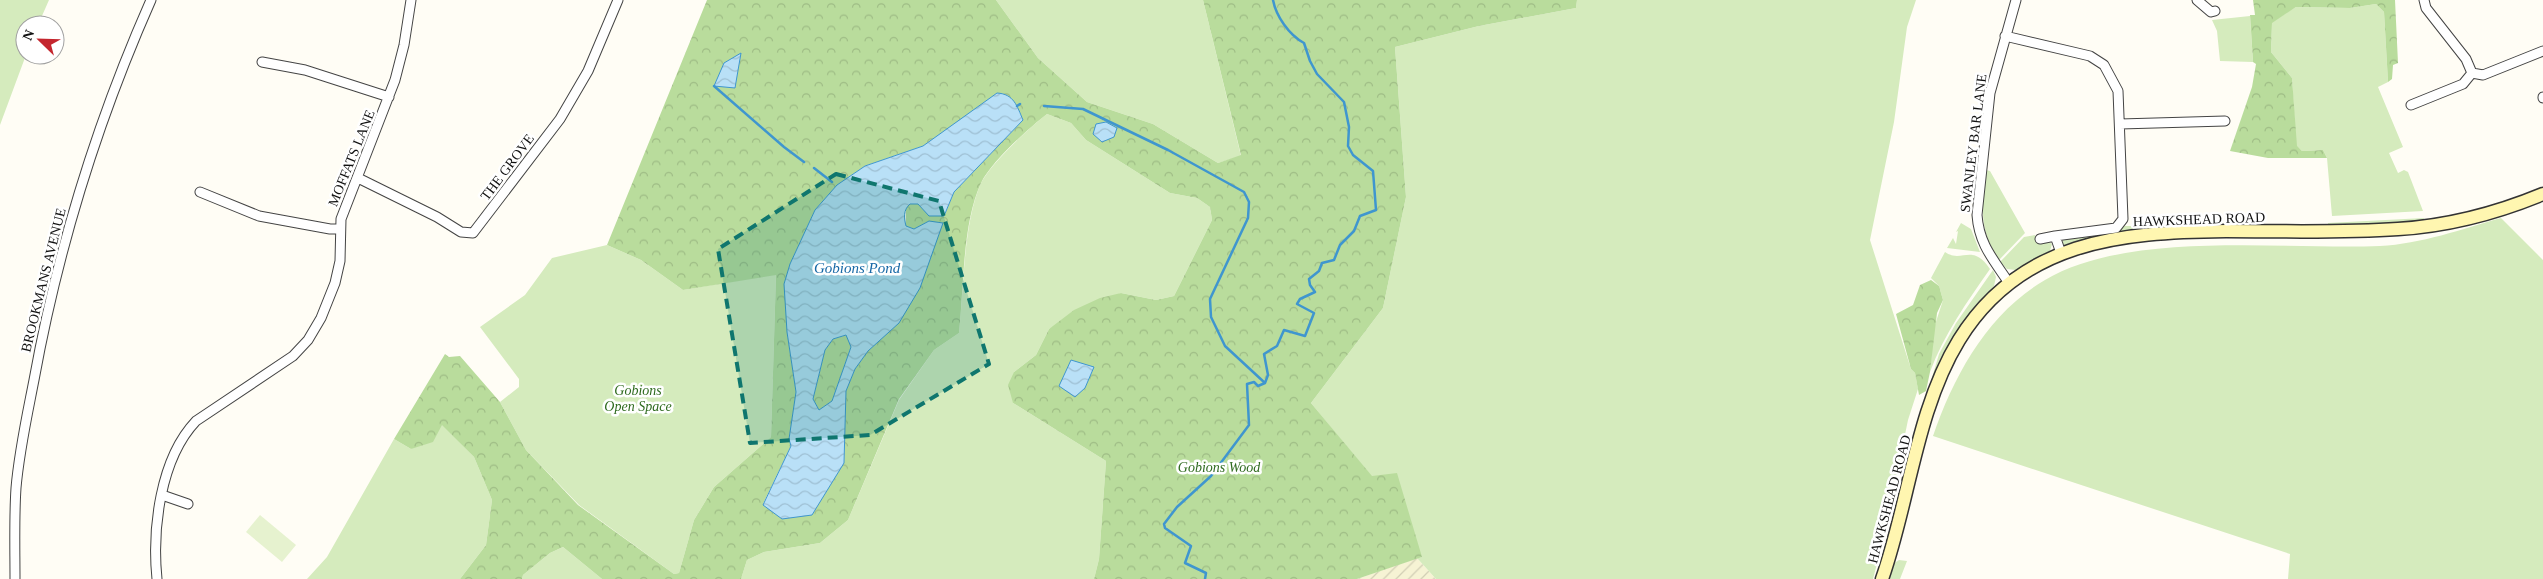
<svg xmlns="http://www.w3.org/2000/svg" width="2543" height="579" viewBox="0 0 2543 579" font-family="Georgia,serif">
	<defs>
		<pattern id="farmland-furrows" width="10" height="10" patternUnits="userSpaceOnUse" patternTransform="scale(1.25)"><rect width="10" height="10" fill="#f6f3d4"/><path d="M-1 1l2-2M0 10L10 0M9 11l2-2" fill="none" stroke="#d2cfb5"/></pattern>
		<pattern id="forest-crowns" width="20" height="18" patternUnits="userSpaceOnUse" patternTransform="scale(1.25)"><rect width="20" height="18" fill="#b9dc9c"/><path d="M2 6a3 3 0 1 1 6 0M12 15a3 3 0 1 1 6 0" fill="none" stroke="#9ebc85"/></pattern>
		<pattern id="water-waves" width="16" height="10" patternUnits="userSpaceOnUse" patternTransform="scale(1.25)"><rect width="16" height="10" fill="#b9e0f7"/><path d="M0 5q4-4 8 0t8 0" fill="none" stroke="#9ebfd3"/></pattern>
	</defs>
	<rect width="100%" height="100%" fill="#fffdf5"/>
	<path fill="url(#farmland-furrows)" d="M 1417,558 L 1436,579 L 1357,579 Z"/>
	<path fill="#d5ebbd" d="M 0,0 L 49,0 L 38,25 L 25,25 L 26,55 L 0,125 Z
		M 996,0 L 1203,0 L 1241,156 L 1218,163 L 1153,124 L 1087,102 L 1038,58 Z
		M 1577,0 L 1916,0 L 1907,27 L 1894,122 L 1870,240 L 1911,369 L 1915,373 L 1918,389 L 1908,420 L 1883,541 L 1873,579 L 1436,579 L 1417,558 L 1422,557 L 1372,477 L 1311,403 L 1383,308 L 1406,197 L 1395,47 L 1479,26 L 1576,8 Z
		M 2376,4 L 2384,12 L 2388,82 L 2378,87 L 2403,147 L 2389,153 L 2398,173 L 2404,170 L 2408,172 L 2423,211 L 2332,216 L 2327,158 L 2323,150 L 2302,151 L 2296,146 L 2292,78 L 2271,52 L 2272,22 L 2296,7 L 2350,8 Z
		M 2250,16 L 2253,62 L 2220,61 L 2217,31 L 2212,20 Z
		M 1047,114 L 1071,123 L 1086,140 L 1170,193 L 1197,198 L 1210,207 L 1212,220 L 1174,296 L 1156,300 L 1121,293 L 1049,329 L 1036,355 L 1014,372 L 1013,403 L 1106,461 L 1099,559 L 1094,579 L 741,579 L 747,560 L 764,552 L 820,543 L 848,520 L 899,400 L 934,350 L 959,333 C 964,287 963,224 981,183 C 991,163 1029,128 1047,114 Z
		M 1986,170 L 1990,171 L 2025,233 L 1999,260 C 1977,227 1983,207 1986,170 Z
		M 2424,218 L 2422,222 L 2376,225 L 2328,225 L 2328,223 Z
		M 2501,218 L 2543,260 L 2543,579 L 2288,579 L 2290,554 L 1933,436 C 1954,375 1988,313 2045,280 C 2129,230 2283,250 2380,246 C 2421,244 2462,229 2501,218 Z
		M 1961,223 L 1971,229 L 1980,252 L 1947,248 L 1953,238 L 1956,244 L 1958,231 L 1956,232 Z
		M 2124,226 L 2139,226 L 2137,229 L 2103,235 L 2064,245 L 2062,243 L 2064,238 L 2110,232 Z
		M 2035,235 L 2036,243 L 2047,241 L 2052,244 L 2050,251 L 2016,270 L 2007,269 L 2000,262 L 2024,237 Z
		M 607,245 L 641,260 L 683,290 L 776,274 L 771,437 L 714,487 L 694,520 L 679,573 L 674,574 L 579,505 L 526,450 L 500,402 L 519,387 L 519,379 L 480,327 L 525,295 L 552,258 Z
		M 1945,252 C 1962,264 1972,242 1990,269 C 1967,302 1944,334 1930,372 L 1934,328 L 1943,300 L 1939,286 L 1931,278 Z
		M 1993,270 L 1996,277 L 1994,286 L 1980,302 L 1923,408 L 1939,354 L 1956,323 Z
		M 442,424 L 474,457 L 492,500 L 486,545 L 460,579 L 307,579 L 327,557 L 394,439 L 411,449 Z
		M 563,547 L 602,579 L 522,579 L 523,575 L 550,553 Z
		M 1899,560 L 1907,561 L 1900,579 L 1888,579 L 1893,564 Z"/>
	<path fill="url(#forest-crowns)" fill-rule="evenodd" d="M 707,0 L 996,0 L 1038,58 L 1087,102 L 1153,124 L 1218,163 L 1241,155 L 1203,0 L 1577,0 L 1576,8 L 1479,26 L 1395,47 L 1406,197 L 1383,308 L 1311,403 L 1372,476 L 1397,473 L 1422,557 L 1357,579 L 1094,579 L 1099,559 L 1106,461 L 1013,403 L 1008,385 L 1014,372 L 1036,355 L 1049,329 L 1074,310 L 1100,298 L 1121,293 L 1156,300 L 1174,296 L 1212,220 L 1210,207 L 1197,198 L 1170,193 L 1086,140 L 1071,123 L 1047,114 C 1029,128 991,162 981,183 C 962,224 964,288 959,333 L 934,350 L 899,399 L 848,520 L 820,543 L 764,552 L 747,560 L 741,579 L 602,579 L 563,547 L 550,553 L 523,575 L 522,579 L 460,579 L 486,545 L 492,500 L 474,457 L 442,425 L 433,442 L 411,449 L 394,439 L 445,354 L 449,357 L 460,356 L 500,402 L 526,450 L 578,505 L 674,574 L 679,573 L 694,520 L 714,487 L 771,437 L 776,275 L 683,290 L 641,260 L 607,245 ZM 1023,120 L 954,192 L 944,216 L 929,216 L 918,204 L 910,204 L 906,207 L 906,226 L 914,229 L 929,221 L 899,323 L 868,351 L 855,369 L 846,391 L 844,463 L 763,504 L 791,446 L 789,439 L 796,392 L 787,332 L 790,264 L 815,210 L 837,185 L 865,166 L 923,146 L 941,134 Z
		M 2253,0 L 2395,0 L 2398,63 L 2393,65 L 2392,79 L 2388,82 L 2384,12 L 2376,4 L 2350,8 L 2296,7 L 2272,23 L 2271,52 L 2292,78 L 2297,146 L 2302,151 L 2323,150 L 2327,158 L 2268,158 L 2230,151 L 2252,87 L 2256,64 L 2253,62 L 2250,15 L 2255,15 Z
		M 1931,280 L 1939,286 L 1943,300 L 1937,313 L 1930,372 L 1926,391 L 1919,395 L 1915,373 L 1911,369 L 1896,314 L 1913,305 L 1920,285 Z
		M 847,335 L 851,347 L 832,401 L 819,410 L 813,399 L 825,350 L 833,339 Z"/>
	<path fill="#e6f2cf" d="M 260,515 L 296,545 L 282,562 L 246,532 Z"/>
	<path fill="url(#water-waves)" stroke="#3f96cf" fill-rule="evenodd" d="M 741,53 L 735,88 L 714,86 L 724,63 Z
		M 997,93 C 1014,94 1017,106 1023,120 L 954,192 L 944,216 L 929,216 L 918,204 L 910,204 C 903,210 904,218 906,226 L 914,229 L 929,221 L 943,223 L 920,288 L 899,323 L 868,351 L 855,369 L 846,391 L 844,463 L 812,515 L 782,519 L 763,505 L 791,446 L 789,439 L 796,392 L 787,332 L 784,284 L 790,264 L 815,210 L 837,185 L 865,166 L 923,146 ZM 846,335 L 851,347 L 832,401 L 819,410 L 813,399 L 825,350 L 833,339 Z
		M 1106,122 L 1117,128 L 1114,137 L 1102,142 L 1093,134 L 1096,124 Z
		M 1071,360 L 1094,367 L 1085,388 L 1075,397 L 1059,386 Z"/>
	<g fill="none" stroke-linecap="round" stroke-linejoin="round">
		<path stroke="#3f96cf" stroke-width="2.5" d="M 714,86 L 784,147 L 804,162
			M 1017,106 L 1020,104
			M 1044,106 L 1083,109 L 1168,150 L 1244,192 L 1249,202 L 1248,218 L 1210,299 L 1211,317 L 1225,346 L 1265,383
			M 814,168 L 832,182
			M 1205,579 L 1206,573 L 1185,563 L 1191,546 L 1165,528 L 1164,524 L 1177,507 L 1211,476 L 1249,425 L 1247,384 L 1254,382 L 1258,386 L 1265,383 L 1268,375 L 1264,354 L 1277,346 L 1284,330 L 1305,336 L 1314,313 L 1297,304 L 1300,299 L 1315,292 L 1310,285 L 1309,279 L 1319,271 L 1322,263 L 1334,260 L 1340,245 L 1354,231 L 1360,216 L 1376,210 L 1373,171 L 1353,155 L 1348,146 L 1349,127 L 1344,102 L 1317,74 L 1310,61 L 1304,43 C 1289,35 1276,16 1273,0"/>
		<defs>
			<path id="street" d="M 2197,0 L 2211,12 L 2215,11
				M 2424,0 L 2426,8 L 2466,59 L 2472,73 L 2483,75 L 2543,51
				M 2005,36 L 2090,56 L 2104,65 L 2118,91 L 2123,219 L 2116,228 L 2055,236 L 2061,253
				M 262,62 L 305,70 L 389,97
				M 2543,97 L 2543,98
				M 2411,105 L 2463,84 L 2472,73
				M 2120,124 L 2225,121
				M 358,178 L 437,217 L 461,232 L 473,233 L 560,119 L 588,71 L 618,0
				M 200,192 L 259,216 L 330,229 L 339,229
				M 2040,239 L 2055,236
				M 2009,283 C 1993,259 1979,244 1977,215 L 1990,93 L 2016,0
				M 162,495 L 188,504
				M 15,579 C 15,549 14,518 16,488 C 19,452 27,416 34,380 C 58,248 97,122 151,0
				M 157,579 C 152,529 160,459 196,421 L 293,356 L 308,340 L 321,318 L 335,283 L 340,261 L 341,219 L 395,80 L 404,45 L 411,0"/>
			<path id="secondary" d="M 1882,579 C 1909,503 1916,410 1959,340 C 2020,241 2120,232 2226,231 C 2283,231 2341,233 2398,229 C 2448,226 2497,213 2543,194"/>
		</defs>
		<use href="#street" stroke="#444" stroke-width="11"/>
		<use href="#secondary" stroke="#333" stroke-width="15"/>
		<use href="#street" stroke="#fff" stroke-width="9"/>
		<use href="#secondary" stroke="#fff6b0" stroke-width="12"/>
	</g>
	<path fill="#0f766e" fill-opacity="0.2" stroke="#0f766e" stroke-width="4" stroke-dasharray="10 6" stroke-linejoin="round" d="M 836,174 L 939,201 L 989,364 L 870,435 L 750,443 L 718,249 Z"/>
	<g text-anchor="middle" stroke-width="5" stroke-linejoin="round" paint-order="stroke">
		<g font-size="14" fill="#111" stroke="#fff">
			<text transform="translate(1973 143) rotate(-83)" y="5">SWANLEY BAR LANE</text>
			<text transform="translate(351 158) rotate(-68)" y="5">MOFFATS LANE</text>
			<text transform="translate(507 167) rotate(-53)" y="5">THE GROVE</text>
			<text transform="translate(2199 219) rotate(-2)" y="5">HAWKSHEAD ROAD</text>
			<text transform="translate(43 280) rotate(-76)" y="5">BROOKMANS AVENUE</text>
			<text transform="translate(1889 499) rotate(-75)" y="5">HAWKSHEAD ROAD</text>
		</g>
		<g font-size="14" font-style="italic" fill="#2f6b1f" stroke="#fff">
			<text x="638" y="395">Gobions<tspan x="638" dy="16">Open Space</tspan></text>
			<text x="1219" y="472">Gobions Wood</text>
		</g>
		<g font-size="15" font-style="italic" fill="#1768a6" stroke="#fff">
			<text x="857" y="273">Gobions Pond</text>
		</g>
	</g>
	<g transform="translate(40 40) rotate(293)"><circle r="24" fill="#ffffff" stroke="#a0a0a0"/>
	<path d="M0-4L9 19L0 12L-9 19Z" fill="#c4262e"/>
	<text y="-8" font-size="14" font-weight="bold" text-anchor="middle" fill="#111111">N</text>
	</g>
</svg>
